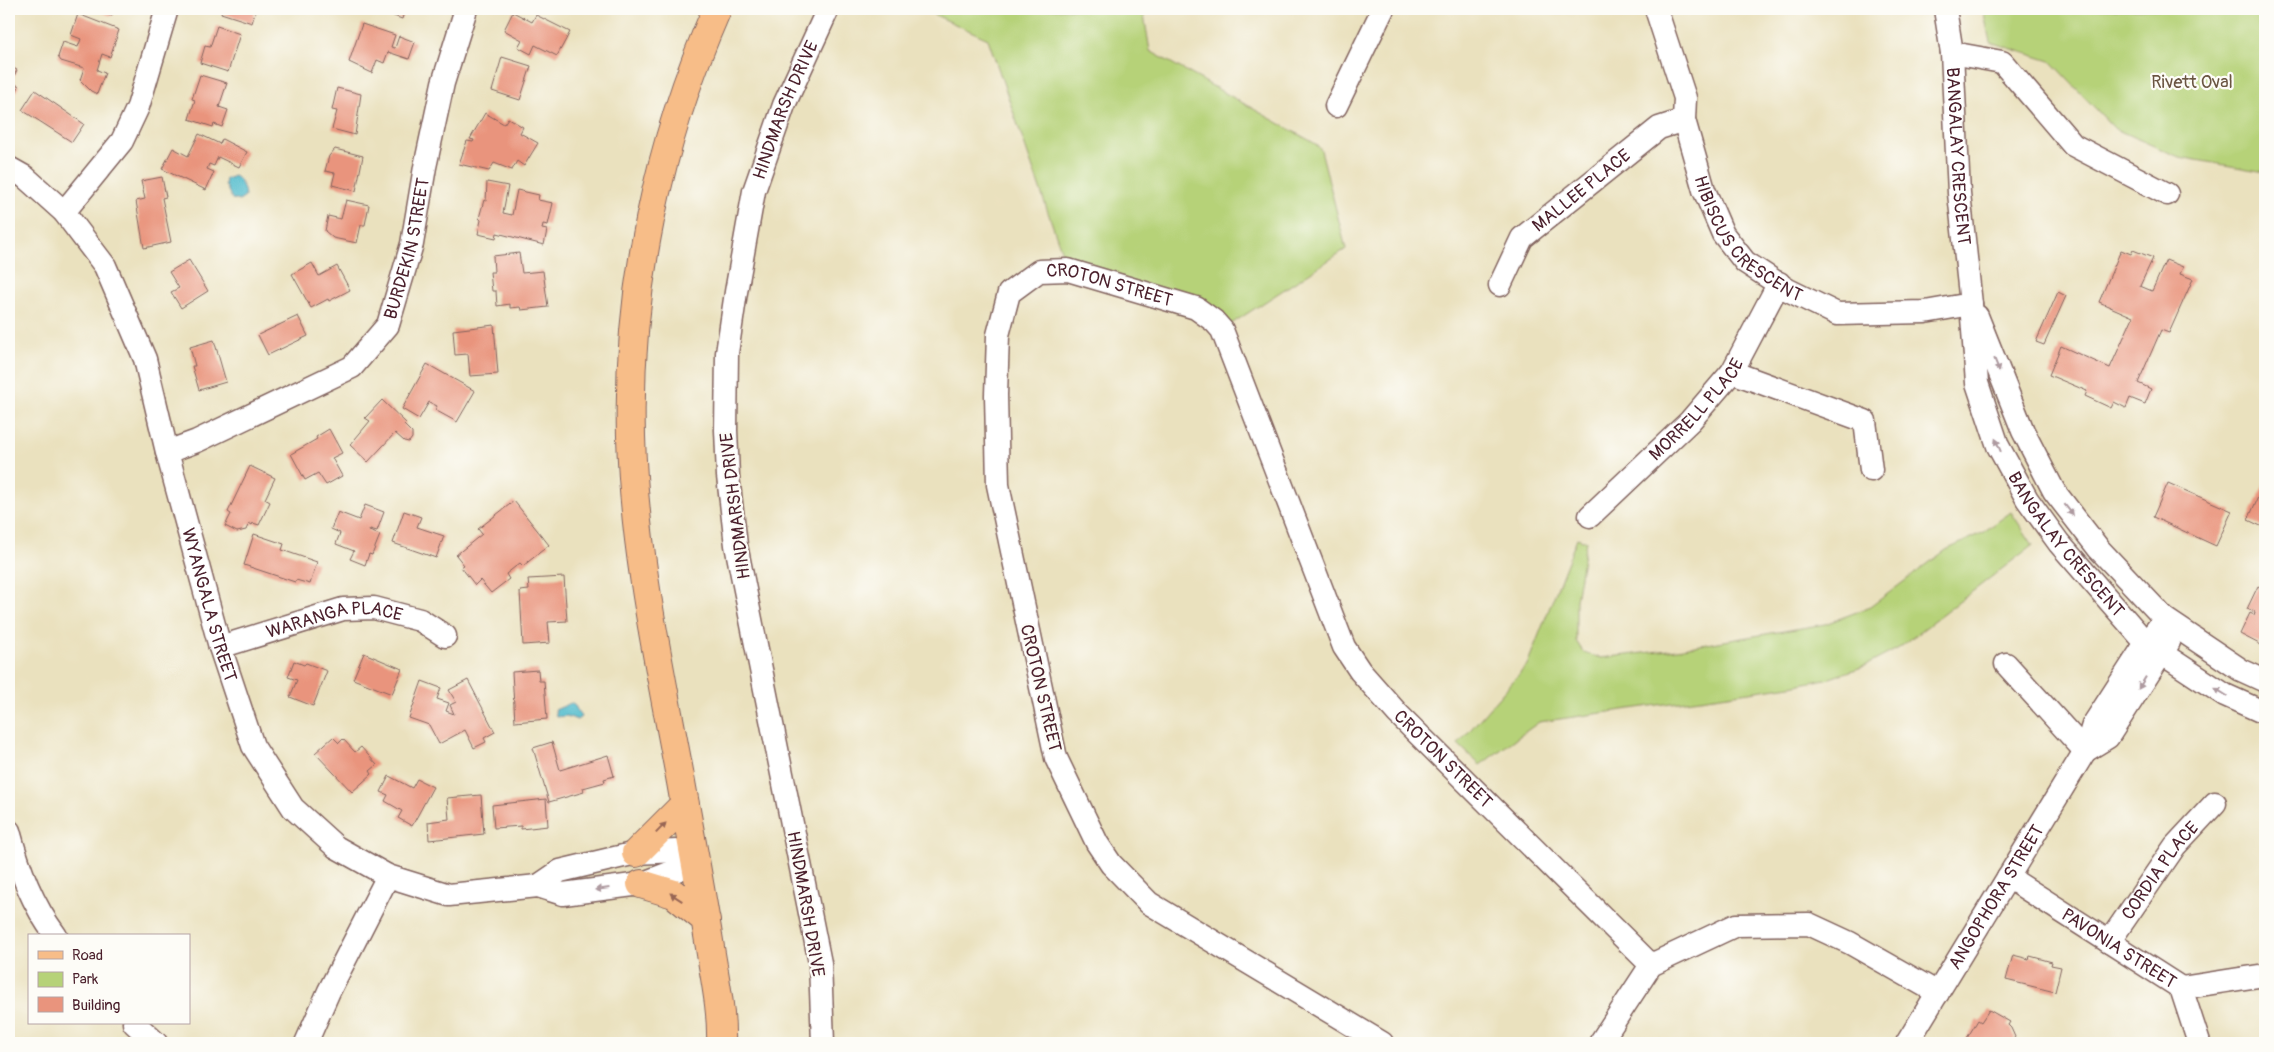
<svg xmlns="http://www.w3.org/2000/svg" width="2274" height="1052" viewBox="0 0 2274 1052" font-family="Pangolin,sans-serif">
	<rect width="100%" height="100%" fill="#fdfcf7"/>
	<filter id="ink" filterUnits="userSpaceOnUse"><feTurbulence type="fractalNoise" baseFrequency=".02" numOctaves="2"/><feDisplacementMap in="SourceGraphic" scale="10" xChannelSelector="R" yChannelSelector="G"/><feConvolveMatrix kernelMatrix="1 2 1 2 8 2 1 2 1" color-interpolation-filters="sRGB"/></filter>
	<filter id="wash" filterUnits="userSpaceOnUse"><feTurbulence type="fractalNoise" baseFrequency=".0096" numOctaves="4" result="noise"/><feDisplacementMap in="SourceGraphic" scale="20" xChannelSelector="R" yChannelSelector="G"/><feGaussianBlur stdDeviation="1.12" result="paint"/><feColorMatrix in="noise" values="0 0 0 0 0 0 0 0 0 0 0 0 0 0 0 0 0 1.4 0 .05"/><feComposite in="paint" operator="in"/></filter>
	<g filter="url(#wash)">
		<rect width="100%" height="100%" fill="#eae1be"/>
		<path fill="#b6d278" stroke="#807852" d="M 922,9 L 1143,9 L 1150,51 L 1316,144 L 1321,150 L 1346,249 L 1222,330 L 1068,270 L 988,39 Z
			M 1983,9 L 2265,9 L 2265,172 L 2179,157 L 2115,129 L 2050,61 L 1990,42 Z
			M 2011,512 L 2033,545 L 1899,648 L 1865,666 L 1830,678 L 1791,686 L 1539,722 L 1480,765 L 1458,744 L 1527,665 L 1577,538 L 1586,541 L 1576,600 L 1576,641 L 1584,653 L 1601,658 L 1677,649 L 1825,624 L 1870,607 L 1946,550 L 1982,533 Z"/>
		<path fill="#50bbcc" stroke="#4d6d7c" d="M 234,176 C 241,179 245,190 245,197 L 239,201 L 232,199 L 225,184 L 226,179 Z
			M 571,703 L 575,706 L 581,717 L 577,720 L 567,716 L 556,717 L 555,710 Z"/>
		<g id="blocks">
			<path fill="#e9947d" d="M 91,9 L 114,9 L 112,16 Z
				M 222,9 L 256,9 L 252,23 L 221,13 Z
				M 375,9 L 405,9 L 402,19 Z
				M 513,12 L 532,22 L 536,15 L 570,32 L 557,56 L 535,45 L 531,54 L 518,47 L 522,40 L 504,30 Z
				M 78,14 L 119,30 L 110,57 L 102,54 L 97,70 L 105,73 L 97,94 L 91,91 L 80,80 L 84,68 L 61,61 L 58,57 L 63,42 L 78,47 L 81,39 L 71,35 Z
				M 362,24 L 395,35 L 391,47 L 395,48 L 399,36 L 415,42 L 409,59 L 388,52 L 384,63 L 377,60 L 372,73 L 349,62 Z
				M 217,26 L 240,34 L 228,72 L 200,63 L 205,46 L 210,47 Z
				M 502,57 L 531,66 L 520,100 L 492,91 Z
				M 9,66 L 17,70 L 11,82 L 19,86 L 9,107 Z
				M 200,75 L 227,83 L 219,107 L 228,110 L 222,127 L 214,124 L 213,127 L 189,119 L 195,100 L 192,99 Z
				M 337,88 L 361,94 L 355,135 L 332,129 L 337,111 L 332,110 Z
				M 35,90 L 84,124 L 72,142 L 22,110 Z
				M 485,113 L 504,124 L 508,118 L 523,127 L 520,133 L 538,143 L 524,166 L 517,161 L 512,170 L 494,163 L 489,171 L 459,164 L 467,141 L 473,142 L 474,140 L 470,139 Z
				M 199,134 L 220,144 L 222,139 L 247,152 L 239,167 L 218,157 L 214,166 L 209,164 L 207,169 L 214,172 L 206,190 L 162,169 L 173,148 L 188,156 Z
				M 335,149 L 363,156 L 356,191 L 332,185 L 335,173 L 325,171 L 329,156 Z
				M 162,177 L 166,197 L 162,198 L 171,242 L 144,248 L 136,201 L 145,199 L 141,181 Z
				M 487,182 L 508,186 L 503,213 L 512,215 L 517,190 L 539,195 L 538,200 L 553,203 L 548,225 L 543,224 L 542,229 L 547,230 L 544,245 L 497,233 L 496,238 L 478,234 L 481,220 L 479,218 L 484,200 L 486,201 Z
				M 346,200 L 369,205 L 365,225 L 361,225 L 357,243 L 333,238 L 325,231 L 328,216 L 341,219 Z
				M 2121,250 L 2131,254 L 2133,250 L 2153,258 L 2140,286 L 2152,291 L 2166,260 L 2183,267 L 2180,274 L 2193,279 L 2169,333 L 2161,330 L 2138,383 L 2151,389 L 2145,404 L 2130,398 L 2126,408 L 2114,402 L 2111,408 L 2085,396 L 2087,391 L 2049,375 L 2061,346 L 2110,368 L 2133,317 L 2099,302 Z
				M 519,253 L 522,273 L 543,271 L 548,307 L 521,310 L 520,307 L 510,308 L 510,304 L 497,306 L 496,291 L 492,291 L 490,272 L 494,272 L 493,256 Z
				M 189,260 L 208,291 L 181,308 L 171,292 L 179,288 L 169,272 Z
				M 312,263 L 319,276 L 337,266 L 350,290 L 329,301 L 328,299 L 311,308 L 292,274 Z
				M 2058,292 L 2066,296 L 2044,345 L 2036,342 Z
				M 298,316 L 308,336 L 268,355 L 258,335 Z
				M 494,325 L 498,374 L 470,376 L 468,354 L 455,355 L 453,330 Z
				M 214,340 L 226,382 L 199,390 L 192,366 L 195,366 L 190,347 Z
				M 427,364 L 475,391 L 457,422 L 435,410 L 437,406 L 429,402 L 419,419 L 402,409 Z
				M 382,400 L 406,423 L 404,425 L 412,433 L 412,438 L 409,442 L 404,441 L 395,433 L 368,462 L 350,445 L 370,421 L 365,418 Z
				M 329,429 L 342,453 L 332,458 L 342,476 L 326,485 L 318,473 L 305,480 L 291,454 L 317,439 L 316,437 Z
				M 250,466 L 275,478 L 265,499 L 270,502 L 259,525 L 253,523 L 252,525 L 249,523 L 246,530 L 237,532 L 225,526 L 231,514 L 228,512 Z
				M 2265,481 L 2265,528 L 2248,520 Z
				M 2168,483 L 2232,511 L 2216,546 L 2153,517 Z
				M 514,501 L 549,545 L 523,566 L 520,563 L 506,574 L 509,579 L 491,593 L 480,580 L 475,585 L 461,567 L 464,565 L 456,555 L 482,534 L 478,529 Z
				M 365,505 L 384,512 L 377,531 L 370,529 L 369,531 L 380,535 L 372,555 L 369,554 L 365,565 L 350,559 L 354,551 L 336,544 L 340,533 L 331,529 L 338,512 L 359,520 Z
				M 404,511 L 421,517 L 417,527 L 444,536 L 436,558 L 393,543 Z
				M 254,534 L 284,544 L 282,550 L 317,562 L 310,584 L 296,580 L 295,582 L 244,565 Z
				M 564,577 L 567,621 L 548,622 L 550,643 L 523,645 L 520,591 L 529,590 L 528,579 Z
				M 2265,580 L 2265,647 L 2240,634 L 2250,613 L 2254,615 L 2255,612 L 2247,609 L 2258,586 L 2262,588 Z
				M 364,653 L 402,669 L 392,694 L 353,679 Z
				M 294,661 L 304,665 L 306,663 L 327,671 L 313,706 L 290,697 L 297,680 L 288,677 Z
				M 538,670 L 539,681 L 544,681 L 547,719 L 515,722 L 512,672 Z
				M 468,680 L 495,732 L 484,738 L 486,742 L 474,748 L 465,730 L 439,744 L 429,725 L 409,718 L 422,681 L 441,688 L 437,699 L 449,703 L 446,711 L 454,714 L 450,705 L 456,702 L 449,690 Z
				M 333,737 L 339,743 L 343,739 L 355,752 L 361,747 L 377,765 L 370,771 L 372,774 L 352,792 L 315,753 Z
				M 552,742 L 560,770 L 608,755 L 614,776 L 604,779 L 605,782 L 583,788 L 584,792 L 549,802 L 533,748 Z
				M 389,776 L 412,788 L 417,779 L 433,787 L 412,826 L 398,818 L 402,811 L 385,801 L 388,795 L 381,792 Z
				M 481,795 L 484,834 L 429,840 L 428,822 L 449,819 L 447,798 Z
				M 546,799 L 548,826 L 521,829 L 521,826 L 494,828 L 492,805 Z
				M 2013,955 L 2029,959 L 2030,956 L 2052,962 L 2051,965 L 2061,967 L 2055,992 L 2006,980 Z
				M 1989,1010 L 2010,1022 L 2008,1025 L 2011,1028 L 2015,1037 L 2011,1043 L 1964,1043 L 1978,1020 L 1981,1022 Z"/>
		</g>
	</g>
	<g filter="url(#ink)">
		<use href="#blocks" fill-opacity="0" stroke="#82635e" stroke-width="1"/>
		<g fill="none" stroke-linecap="round" stroke-linejoin="round">
			<defs>
				<g id="minor">
					<path id="s1" d="M 1656,9 L 1685,98 L 1684,120 L 1704,190 L 1723,234 L 1745,262 L 1788,290 L 1837,314 L 1925,312 L 1971,304"/>
					<path id="s2" d="M 1945,9 L 1952,53 L 1959,193 L 1971,304 L 1977,383 L 1998,446 L 2027,499 L 2059,543 L 2146,643 L 2225,695 L 2265,713"/>
					<path d="M 1952,53 L 2002,62 L 2073,145 L 2167,194"/>
					<path d="M 1336,106 L 1383,9"/>
					<path id="s3" d="M 9,168 L 25,177 L 64,212 L 105,266 L 145,359 L 167,452 L 220,647 L 253,746 L 293,808 L 336,847 L 388,876 L 449,895 L 538,886 L 563,894 L 641,884 L 695,863"/>
					<path d="M 64,212 L 122,141 L 138,107 L 167,9"/>
					<path id="s4" d="M 1500,285 L 1522,238 L 1659,128 L 1684,120"/>
					<path d="M 1977,316 L 2023,431 L 2054,491 L 2099,549 L 2165,619 L 2241,670 L 2265,681"/>
					<path d="M 1732,372 L 1865,421 L 1871,470"/>
					<path id="s5" d="M 167,452 L 197,441 L 352,367 L 388,325 L 412,244 L 425,167 L 443,83 L 466,9"/>
					<path id="s6" d="M 1590,516 L 1690,421 L 1732,372 L 1779,283"/>
					<path id="s7" d="M 220,647 L 343,609 L 374,608 L 420,620 L 445,636"/>
					<path d="M 2006,664 L 2085,751"/>
					<path d="M 2085,751 L 2108,737 L 2169,642"/>
					<path d="M 9,831 C 19,869 32,904 56,936"/>
					<path id="s8" d="M 2008,877 L 2181,988 L 2199,1043"/>
					<path d="M 538,886 L 560,871 L 636,853 L 677,851 L 695,863"/>
					<path id="s9" d="M 2109,942 L 2175,846 L 2215,803"/>
					<path d="M 2181,988 L 2265,975"/>
					<path d="M 134,1023 L 156,1043"/>
					<path d="M 306,1043 L 329,991 L 388,876"/>
					<path id="s10" d="M 823,1043 L 820,963 L 736,545 L 728,476 L 726,430 L 727,353 L 736,292 L 754,191 L 784,105 L 828,9"/>
					<path id="s11" d="M 1382,1043 L 1149,903 L 1111,864 L 1097,843 L 1056,758 L 998,485 L 996,395 L 998,335 L 1009,293 L 1039,271 L 1068,270 L 1196,308 L 1214,321 L 1222,330 L 1344,647 L 1360,671 L 1398,714 L 1651,965"/>
					<path d="M 1600,1043 L 1651,965 L 1736,925 L 1809,924 L 1850,943 L 1938,993"/>
					<path id="s12" d="M 1907,1043 L 2085,751 L 2093,725 L 2146,643 L 2165,619"/>
				</g>
				<path id="major" d="M 717,9 C 658,143 627,290 631,436 C 634,553 660,668 681,782 C 691,839 702,896 711,954 C 716,984 722,1013 721,1043
					M 636,853 L 685,804
					M 641,884 L 674,894 L 706,920"/>
			</defs>
			<use href="#minor" stroke="#82635e" stroke-width="25"/>
			<use href="#major" stroke="#82635e" stroke-width="30"/>
			<use href="#minor" stroke="#fff" stroke-width="22"/>
			<use href="#major" stroke="#f7bd88" stroke-width="28"/>
		</g>
		<defs><path id="oneway-solid" d="M-6-.8H1V-3.2L6.5 0L1 3.2V.8H-6Z" transform="scale(1.25)"/></defs>
		<g fill="#ae9aa0">
			<use href="#oneway-solid" transform="translate(1997 365) rotate(68)"/>
			<use href="#oneway-solid" transform="translate(1998 445) rotate(-113)"/>
			<use href="#oneway-solid" transform="translate(2069 510) rotate(52)"/>
			<use href="#oneway-solid" transform="translate(2142 683) rotate(122)"/>
			<use href="#oneway-solid" transform="translate(2221 692) rotate(-148)"/>
			<use href="#oneway-solid" transform="translate(602 889) rotate(173)"/>
		</g>
		<g fill="#986655">
			<use href="#oneway-solid" transform="translate(661 828) rotate(-46)"/>
			<use href="#oneway-solid" transform="translate(676 897) rotate(-147)"/>
		</g>
	</g>
	<g text-anchor="middle" stroke-width="4.5" stroke-linejoin="round" paint-order="stroke">
		<g font-size="18" fill="#6a5542" stroke="#fdfcf7">
			<text x="2192" y="88">Rivett Oval</text>
		</g>
		<g font-size="18" fill="#4a1f2b" stroke="#fdfcf7">
			<text dy="6" stroke="none"><textPath href="#s10" startOffset="950">HINDMARSH DRIVE</textPath></text>
			<text dy="6" stroke="none"><textPath href="#s2" startOffset="148">BANGALAY CRESCENT</textPath></text>
			<text dy="6" stroke="none"><textPath href="#s4" startOffset="128">MALLEE PLACE</textPath></text>
			<text dy="6" stroke="none"><textPath href="#s1" startOffset="256">HIBISCUS CRESCENT</textPath></text>
			<text dy="6" stroke="none"><textPath href="#s5" startOffset="338">BURDEKIN STREET</textPath></text>
			<text dy="6" stroke="none"><textPath href="#s11" startOffset="1028">CROTON STREET</textPath></text>
			<text dy="6" stroke="none"><textPath href="#s6" startOffset="151">MORRELL PLACE</textPath></text>
			<text transform="translate(735 506) rotate(-97)" y="6">HINDMARSH DRIVE</text>
			<text dy="6" stroke="none"><textPath href="#s2" startOffset="562">BANGALAY CRESCENT</textPath></text>
			<text dy="6" stroke="none"><textPath href="#s3" startOffset="494">WYANGALA STREET</textPath></text>
			<text dy="6" stroke="none"><textPath href="#s7" startOffset="119">WARANGA PLACE</textPath></text>
			<text transform="translate(1041 688) rotate(77)" y="6">CROTON STREET</text>
			<text dy="6" stroke="none"><textPath href="#s11" startOffset="1642">CROTON STREET</textPath></text>
			<text dy="6" stroke="none"><textPath href="#s9" startOffset="88">CORDIA PLACE</textPath></text>
			<text dy="6" stroke="none"><textPath href="#s12" startOffset="171">ANGOPHORA STREET</textPath></text>
			<text transform="translate(806 904) rotate(80)" y="6">HINDMARSH DRIVE</text>
			<text dy="6" stroke="none"><textPath href="#s8" startOffset="132">PAVONIA STREET</textPath></text>
		</g>
	</g>
	<rect width="2274" height="1052" fill="none" stroke="#fdfcf7" stroke-width="30"/>
	<rect x="28" y="934" width="162" height="90" fill="#fdfcf7" stroke="#b5a4a5"/>
	<rect x="38" y="951" width="25" height="8" fill="#f7bd88" stroke="#b5a4a5"/>
	<text x="72" y="960" font-size="15" fill="#4a1f2b">Road</text>
	<rect x="38" y="972" width="25" height="15" fill="#b6d278" stroke="#b5a4a5"/>
	<text x="72" y="984" font-size="15" fill="#4a1f2b">Park</text>
	<rect x="38" y="997" width="25" height="15" fill="#e9947d" stroke="#b5a4a5"/>
	<text x="72" y="1010" font-size="15" fill="#4a1f2b">Building</text>
</svg>
